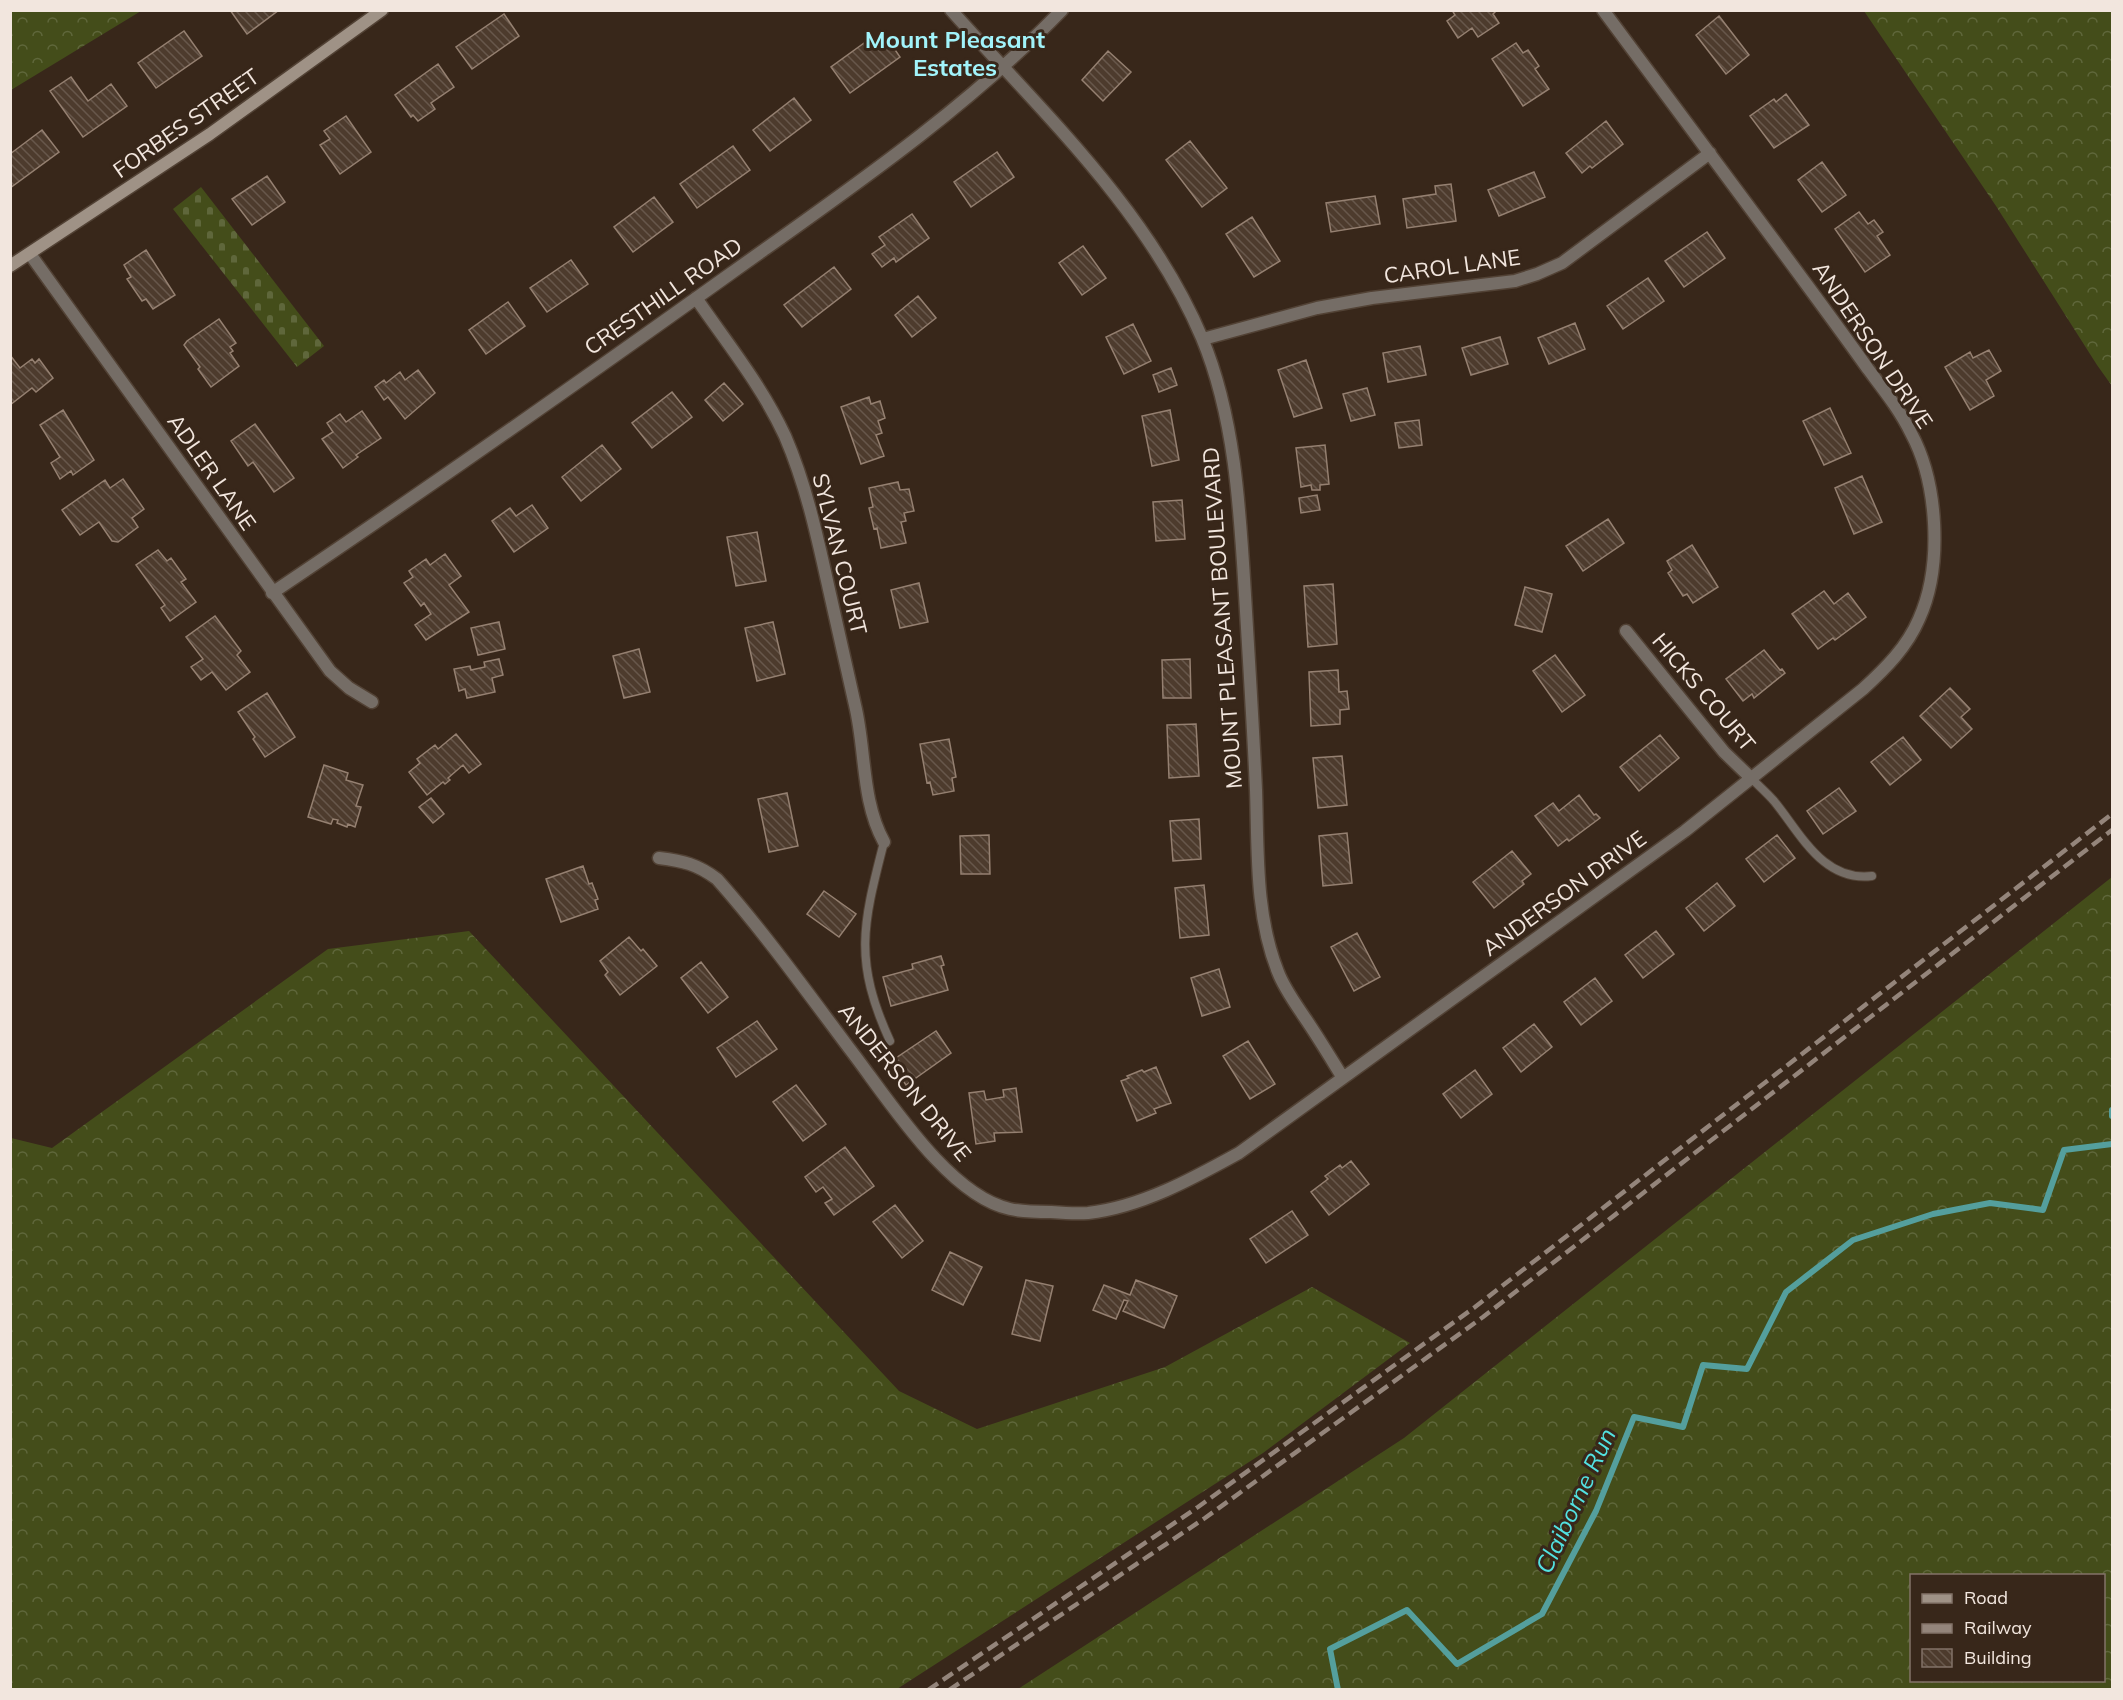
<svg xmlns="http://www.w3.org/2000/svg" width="2123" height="1700" viewBox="0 0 2123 1700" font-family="Mulish,sans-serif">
	<defs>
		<pattern id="forest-crowns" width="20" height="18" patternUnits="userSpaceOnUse" patternTransform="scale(1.5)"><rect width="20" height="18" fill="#444d1a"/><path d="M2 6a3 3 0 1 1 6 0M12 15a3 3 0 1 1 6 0" fill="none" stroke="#5f673b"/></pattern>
		<pattern id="cemetery-stones" width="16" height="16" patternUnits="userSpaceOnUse" patternTransform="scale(1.5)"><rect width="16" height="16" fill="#444d1a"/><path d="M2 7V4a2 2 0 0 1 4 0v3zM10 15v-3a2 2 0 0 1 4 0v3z" fill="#5f673b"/></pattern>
		<pattern id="building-back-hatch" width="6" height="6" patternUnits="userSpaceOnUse" patternTransform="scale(1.5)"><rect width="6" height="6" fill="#4d3b2d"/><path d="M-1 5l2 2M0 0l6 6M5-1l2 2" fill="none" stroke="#67574b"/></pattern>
	</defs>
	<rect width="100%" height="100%" fill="#38271a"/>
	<path fill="url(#forest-crowns)" fill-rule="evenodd" d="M 11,10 L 141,10 L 141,11 L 11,90 Z
		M 1864,11 L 2112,11 L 2112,386 L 2097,365 L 1996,206 Z
		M 2112,877 L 2112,1689 L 1018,1689 L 1404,1438 ZM 1912,1576 L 2104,1576 L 2104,1680 L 1912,1680 Z
		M 469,931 L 899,1391 L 977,1429 L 1165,1367 L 1312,1287 L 1410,1343 L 1263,1453 L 897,1689 L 11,1689 L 11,1138 L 52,1148 L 328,949 Z"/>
	<path fill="url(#cemetery-stones)" d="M 201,187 L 324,346 L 297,367 L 173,209 Z"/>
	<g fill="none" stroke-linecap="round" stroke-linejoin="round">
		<path stroke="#549f9d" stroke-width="6" d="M 2112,1110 L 2112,1116
			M 1338,1690 L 1330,1649 L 1407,1610 L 1457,1664 L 1542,1614 L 1596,1511 L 1634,1417 L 1683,1427 L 1703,1365 L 1747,1369 L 1786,1292 L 1853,1240 L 1933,1214 L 1990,1203 L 2043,1210 L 2064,1150 L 2112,1144"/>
	</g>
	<path fill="url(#building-back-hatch)" stroke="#958071" stroke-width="1.5" d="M 230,10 L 279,10 L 247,34 Z
		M 1452,10 L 1497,10 L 1493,14 L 1499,23 L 1478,37 L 1472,28 L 1458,38 L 1447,21 L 1455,15 Z
		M 504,14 L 519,36 L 472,69 L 456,47 Z
		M 1719,16 L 1749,55 L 1726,74 L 1696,35 Z
		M 184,31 L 202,56 L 156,88 L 138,63 Z
		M 885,35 L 900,57 L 850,93 L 831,67 L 871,38 L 874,43 Z
		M 1516,43 L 1523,53 L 1528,50 L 1539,66 L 1535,69 L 1549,89 L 1523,106 L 1492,59 Z
		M 1108,51 L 1131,72 L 1103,101 L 1082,80 Z
		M 438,64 L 454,87 L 431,103 L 435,109 L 418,121 L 413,115 L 411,117 L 395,95 Z
		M 71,77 L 88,101 L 111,84 L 127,106 L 83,137 L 50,91 Z
		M 1786,94 L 1809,125 L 1774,148 L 1750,116 L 1774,99 L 1776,102 Z
		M 794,98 L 811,120 L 770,151 L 753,130 Z
		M 346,116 L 371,152 L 340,174 L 320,145 L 330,139 L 324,131 Z
		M 1606,121 L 1623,144 L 1592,168 L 1590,166 L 1582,173 L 1566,153 Z
		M 42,130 L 59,152 L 10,188 L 10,154 Z
		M 1190,141 L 1227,188 L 1202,207 L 1166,160 Z
		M 733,146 L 750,170 L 697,208 L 680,184 Z
		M 997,152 L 1014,177 L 971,207 L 954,182 Z
		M 1822,162 L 1846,195 L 1822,212 L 1798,180 Z
		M 1534,172 L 1545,197 L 1499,216 L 1488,190 Z
		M 267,176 L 285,202 L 252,225 L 232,199 Z
		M 1451,184 L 1456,221 L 1407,228 L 1403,199 L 1436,194 L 1435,186 Z
		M 1375,196 L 1380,224 L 1331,232 L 1326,203 Z
		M 654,197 L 673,222 L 633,252 L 614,227 Z
		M 1859,212 L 1868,224 L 1874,220 L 1883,232 L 1877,236 L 1890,255 L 1865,272 L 1835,229 Z
		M 912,214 L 929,238 L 896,262 L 894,258 L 882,267 L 872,254 L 885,245 L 879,237 Z
		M 1252,217 L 1280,261 L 1254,277 L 1226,234 Z
		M 1707,232 L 1725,258 L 1684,287 L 1665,261 Z
		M 1083,246 L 1106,278 L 1082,295 L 1059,263 Z
		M 146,250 L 175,295 L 153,309 L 146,299 L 142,301 L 127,279 L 131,277 L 124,265 Z
		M 571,260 L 588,284 L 547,312 L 530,288 Z
		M 834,267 L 851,289 L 802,327 L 784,305 Z
		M 1648,278 L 1664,301 L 1623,329 L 1607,306 Z
		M 918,296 L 936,318 L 912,337 L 895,315 Z
		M 508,302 L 525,326 L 486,354 L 469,330 Z
		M 219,319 L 236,343 L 230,347 L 233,351 L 230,353 L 239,366 L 211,387 L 198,369 L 200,367 L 184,345 L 187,341 Z
		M 1575,323 L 1585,349 L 1549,364 L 1538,338 Z
		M 1133,324 L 1151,361 L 1124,374 L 1106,337 Z
		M 1500,337 L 1508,364 L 1471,375 L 1462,348 Z
		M 1420,346 L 1426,375 L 1388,382 L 1383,353 Z
		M 1989,350 L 2001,371 L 1986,380 L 1994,396 L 1970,410 L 1945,367 L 1970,352 L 1973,358 Z
		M 10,355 L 20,368 L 32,359 L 35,363 L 39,359 L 53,378 L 36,392 L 32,388 L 10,405 Z
		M 1306,360 L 1322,408 L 1294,417 L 1278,370 Z
		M 1171,368 L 1177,385 L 1159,392 L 1153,375 Z
		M 418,370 L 435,393 L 405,419 L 388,397 L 384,400 L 375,387 L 384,380 L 386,383 L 400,372 L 405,380 Z
		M 724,383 L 743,404 L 723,421 L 705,400 Z
		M 1367,388 L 1375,415 L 1351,421 L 1343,394 Z
		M 672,392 L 692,417 L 652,448 L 632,423 Z
		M 869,397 L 871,404 L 880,401 L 885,418 L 878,421 L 882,433 L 876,435 L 884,456 L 861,464 L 841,407 Z
		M 1830,408 L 1851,453 L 1824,465 L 1803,421 Z
		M 63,410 L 94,460 L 73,475 L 71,471 L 60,479 L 51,463 L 60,457 L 40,425 Z
		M 1170,410 L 1179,460 L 1152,466 L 1142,416 Z
		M 362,411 L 381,438 L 356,455 L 358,457 L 343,468 L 322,439 L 333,432 L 327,423 L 340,414 L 346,422 Z
		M 1419,420 L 1422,445 L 1399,448 L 1395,423 Z
		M 255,424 L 294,478 L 274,492 L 253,462 L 248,466 L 231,441 Z
		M 602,445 L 621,469 L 581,501 L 562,477 Z
		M 1325,445 L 1329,484 L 1320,485 L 1320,490 L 1312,490 L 1311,485 L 1301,487 L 1296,448 Z
		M 1862,476 L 1882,522 L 1854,534 L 1835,488 Z
		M 123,479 L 144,509 L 132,518 L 138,527 L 118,542 L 112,541 L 99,522 L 80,535 L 62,510 L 105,480 L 110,488 Z
		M 898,482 L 900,490 L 909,489 L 914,511 L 904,513 L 906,521 L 901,522 L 906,543 L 881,548 L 877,528 L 874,529 L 869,508 L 873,507 L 869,488 Z
		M 1317,495 L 1320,510 L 1301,513 L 1299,498 Z
		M 1182,500 L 1185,539 L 1156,541 L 1153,502 Z
		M 532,505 L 548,528 L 514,552 L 492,521 L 510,508 L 516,516 Z
		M 1608,519 L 1624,543 L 1583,571 L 1566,546 Z
		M 757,532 L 766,581 L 736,586 L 727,537 Z
		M 1692,545 L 1718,587 L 1693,603 L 1687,594 L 1683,596 L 1668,573 L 1672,570 L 1667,561 Z
		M 158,550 L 167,561 L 171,558 L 186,579 L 181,582 L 196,602 L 170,621 L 161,608 L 165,605 L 136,565 Z
		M 445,554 L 461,576 L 449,585 L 469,612 L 426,640 L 415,625 L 431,614 L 424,603 L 421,606 L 404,583 L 413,577 L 409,571 L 426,559 L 430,565 Z
		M 919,583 L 928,622 L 900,628 L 891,590 Z
		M 1333,584 L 1337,644 L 1308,647 L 1304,586 Z
		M 1525,587 L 1552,594 L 1542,632 L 1515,625 Z
		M 1824,591 L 1834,604 L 1848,593 L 1866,617 L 1835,640 L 1833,638 L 1818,649 L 1792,614 Z
		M 215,616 L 241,651 L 237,655 L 250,672 L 226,690 L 212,672 L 201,680 L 191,667 L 203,659 L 186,637 Z
		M 499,622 L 505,649 L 478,655 L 471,628 Z
		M 773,622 L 785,674 L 757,681 L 745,628 Z
		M 639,649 L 650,692 L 624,698 L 613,656 Z
		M 1764,650 L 1780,670 L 1782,669 L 1785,673 L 1754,698 L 1752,694 L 1743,701 L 1726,679 Z
		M 1555,655 L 1585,695 L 1562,712 L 1533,671 Z
		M 499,659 L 503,675 L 492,678 L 495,692 L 467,698 L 465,689 L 459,691 L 454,669 L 470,666 L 471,670 L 485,667 L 484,662 Z
		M 1190,659 L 1191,698 L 1163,698 L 1162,660 Z
		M 1338,670 L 1339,692 L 1347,691 L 1349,709 L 1340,710 L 1340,724 L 1311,726 L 1309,672 Z
		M 1950,688 L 1970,709 L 1961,717 L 1972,729 L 1951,748 L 1920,716 Z
		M 267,693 L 295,737 L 265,757 L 253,739 L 255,737 L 238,712 Z
		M 1196,724 L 1199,776 L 1169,778 L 1167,725 Z
		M 456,734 L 481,764 L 469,773 L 463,765 L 448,778 L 450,780 L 445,784 L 443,782 L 427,795 L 409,772 L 420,763 L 417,759 L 435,745 L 438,749 Z
		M 1660,735 L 1679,758 L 1639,791 L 1620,767 Z
		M 1903,737 L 1921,760 L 1890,785 L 1871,762 Z
		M 949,739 L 956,777 L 952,778 L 954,791 L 933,795 L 930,782 L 927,783 L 920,744 Z
		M 1342,756 L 1347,805 L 1318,808 L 1313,758 Z
		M 324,765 L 348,773 L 346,780 L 363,785 L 356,806 L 361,807 L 355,827 L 348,824 L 347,827 L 337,823 L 338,820 L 333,819 L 331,824 L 308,817 Z
		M 1839,788 L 1856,811 L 1823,834 L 1807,811 Z
		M 787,793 L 798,846 L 769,852 L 758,799 Z
		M 1579,795 L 1594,815 L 1596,814 L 1600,818 L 1569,841 L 1567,839 L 1558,846 L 1535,816 L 1553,803 L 1559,811 Z
		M 431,798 L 444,814 L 433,823 L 419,807 Z
		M 1199,819 L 1201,859 L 1173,861 L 1170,821 Z
		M 1347,833 L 1352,883 L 1323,886 L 1319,836 Z
		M 989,835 L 990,874 L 961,874 L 960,836 Z
		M 1777,835 L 1795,858 L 1764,882 L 1746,859 Z
		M 1512,851 L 1531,874 L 1522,881 L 1524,884 L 1494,908 L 1473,882 Z
		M 583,866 L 589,884 L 592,883 L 598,899 L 595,900 L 598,909 L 561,922 L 546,879 Z
		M 1717,883 L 1735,906 L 1704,931 L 1686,908 Z
		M 1204,885 L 1209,935 L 1180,938 L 1175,888 Z
		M 824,891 L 856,914 L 839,937 L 807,914 Z
		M 1656,931 L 1674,954 L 1643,978 L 1625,955 Z
		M 1357,933 L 1380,977 L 1354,991 L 1331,947 Z
		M 629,937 L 641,951 L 643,949 L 657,966 L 620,995 L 605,975 L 608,972 L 600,961 Z
		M 941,956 L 944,965 L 941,966 L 948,990 L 891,1006 L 883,977 L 913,969 L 912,964 Z
		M 701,962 L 728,997 L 708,1013 L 681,978 Z
		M 1219,969 L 1230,1007 L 1202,1016 L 1191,978 Z
		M 1595,978 L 1612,1001 L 1581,1025 L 1564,1002 Z
		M 757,1021 L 777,1049 L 736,1077 L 717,1048 Z
		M 1534,1024 L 1552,1047 L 1521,1072 L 1503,1048 Z
		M 936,1031 L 951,1053 L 906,1085 L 890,1062 Z
		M 1248,1041 L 1275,1084 L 1250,1099 L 1223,1056 Z
		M 1156,1067 L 1171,1103 L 1154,1109 L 1156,1113 L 1137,1121 L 1121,1081 L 1129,1078 L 1127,1076 L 1142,1070 L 1144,1072 Z
		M 1475,1070 L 1492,1094 L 1461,1118 L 1443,1094 Z
		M 796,1085 L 826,1124 L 803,1141 L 773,1102 Z
		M 1016,1088 L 1022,1132 L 994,1133 L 995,1141 L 976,1144 L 969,1093 L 984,1091 L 986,1100 L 1004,1097 L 1003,1090 Z
		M 845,1147 L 874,1186 L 834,1215 L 825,1203 L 832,1199 L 823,1187 L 816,1192 L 805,1177 Z
		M 1351,1161 L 1369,1184 L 1329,1215 L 1311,1192 L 1328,1179 L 1325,1176 L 1340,1165 L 1342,1168 Z
		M 895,1205 L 923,1241 L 902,1258 L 873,1222 Z
		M 1292,1211 L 1308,1235 L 1266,1263 L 1250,1239 Z
		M 950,1252 L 982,1267 L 963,1305 L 932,1290 Z
		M 1026,1280 L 1053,1286 L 1040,1341 L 1012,1334 Z
		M 1136,1280 L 1177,1296 L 1164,1328 L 1123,1311 L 1128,1301 L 1124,1300 L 1116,1319 L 1093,1310 L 1104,1285 L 1130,1295 Z"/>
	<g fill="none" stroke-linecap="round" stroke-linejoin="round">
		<defs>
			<path id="lane" d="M 1751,778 C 1759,786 1767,793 1774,801 C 1801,834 1823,882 1872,876
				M 884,842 C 863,924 853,960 890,1041"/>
			<path id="street" d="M 951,10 C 1042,112 1148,210 1202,338 C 1235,417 1240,510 1245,595 C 1249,660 1253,725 1256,790 C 1258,850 1255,915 1278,972 C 1284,988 1295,1003 1305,1018 C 1318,1037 1330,1057 1343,1078
				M 30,254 L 330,671 L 349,688 L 372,702
				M 696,298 C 727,343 762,386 785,436 C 807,487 818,540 830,594 C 838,631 847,668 855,705 C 866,750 861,800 884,842
				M 1203,339 L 1317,308 L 1372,298 L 1515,281 L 1537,274 L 1562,263 L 1710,153
				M 272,593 C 427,489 579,382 730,274 C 845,192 963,112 1062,10
				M 1626,631 L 1724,752 L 1751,778
				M 659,858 C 683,861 697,864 717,879 C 764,932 807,992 849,1048 C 887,1097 948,1196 1010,1209 C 1023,1212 1038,1212 1051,1212 C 1063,1213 1076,1214 1088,1213 C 1141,1207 1192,1179 1239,1153 L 1685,831 L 1863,689 C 1886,668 1907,647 1919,619 C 1943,566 1938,483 1911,433 C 1900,410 1883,389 1868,369 C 1839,328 1809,288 1779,247 C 1721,168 1662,89 1603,10"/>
			<path id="secondary" d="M 10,266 L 210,134 L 382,10"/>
		</defs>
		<use href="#lane" stroke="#524235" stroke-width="10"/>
		<use href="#street" stroke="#524235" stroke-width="15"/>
		<use href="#secondary" stroke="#524235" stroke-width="15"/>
		<use href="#lane" stroke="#756d66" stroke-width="8"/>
		<use href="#street" stroke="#756d66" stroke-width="12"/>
		<use href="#secondary" stroke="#9f9286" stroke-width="12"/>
		<path stroke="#94857b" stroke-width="4.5" stroke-dasharray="12 6" stroke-linecap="butt" d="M 928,1690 L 1198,1507 L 1475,1307 L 2112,814
			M 949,1690 L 1205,1518 L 1483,1317 L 2112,830"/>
	</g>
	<g text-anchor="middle" stroke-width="6" stroke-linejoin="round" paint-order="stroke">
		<g font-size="22" fill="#f2e6de" stroke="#38271a">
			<text transform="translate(186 123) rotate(-35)" y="8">FORBES STREET</text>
			<text transform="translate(1452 266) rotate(-8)" y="8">CAROL LANE</text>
			<text transform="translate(663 296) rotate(-35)" y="8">CRESTHILL ROAD</text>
			<text transform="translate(1873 345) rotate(56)" y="8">ANDERSON DRIVE</text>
			<text transform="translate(212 472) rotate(55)" y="8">ADLER LANE</text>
			<text transform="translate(840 554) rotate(76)" y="8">SYLVAN COURT</text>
			<text transform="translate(1222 618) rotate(-94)" y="8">MOUNT PLEASANT BOULEVARD</text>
			<text transform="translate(1704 692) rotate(50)" y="8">HICKS COURT</text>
			<text transform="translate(1564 893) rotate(-36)" y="8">ANDERSON DRIVE</text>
			<text transform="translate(905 1082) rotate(51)" y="8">ANDERSON DRIVE</text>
		</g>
		<g font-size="24" font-weight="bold" fill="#a1f3fa" stroke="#38271a">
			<text x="955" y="48">Mount Pleasant<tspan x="955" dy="28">Estates</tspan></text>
		</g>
		<g font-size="24" font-style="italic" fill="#52e1e1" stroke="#38271a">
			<text transform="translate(1576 1501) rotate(-65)" y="8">Claiborne Run</text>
		</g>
	</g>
	<rect width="2123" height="1700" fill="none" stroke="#f2e6de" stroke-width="24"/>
	<rect x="1910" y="1574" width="195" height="108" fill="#38271a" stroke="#827368" stroke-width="1.5"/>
	<rect x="1922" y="1594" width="30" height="9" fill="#9f9286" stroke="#827368" stroke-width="1.5"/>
	<text x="1964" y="1604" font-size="18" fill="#f2e6de">Road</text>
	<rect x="1922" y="1624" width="30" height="9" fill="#94857b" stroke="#827368" stroke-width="1.5"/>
	<text x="1964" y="1634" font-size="18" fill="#f2e6de">Railway</text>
	<rect x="1922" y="1649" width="30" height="18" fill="url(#building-back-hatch)" stroke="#827368" stroke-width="1.5"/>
	<text x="1964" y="1664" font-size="18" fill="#f2e6de">Building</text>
</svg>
